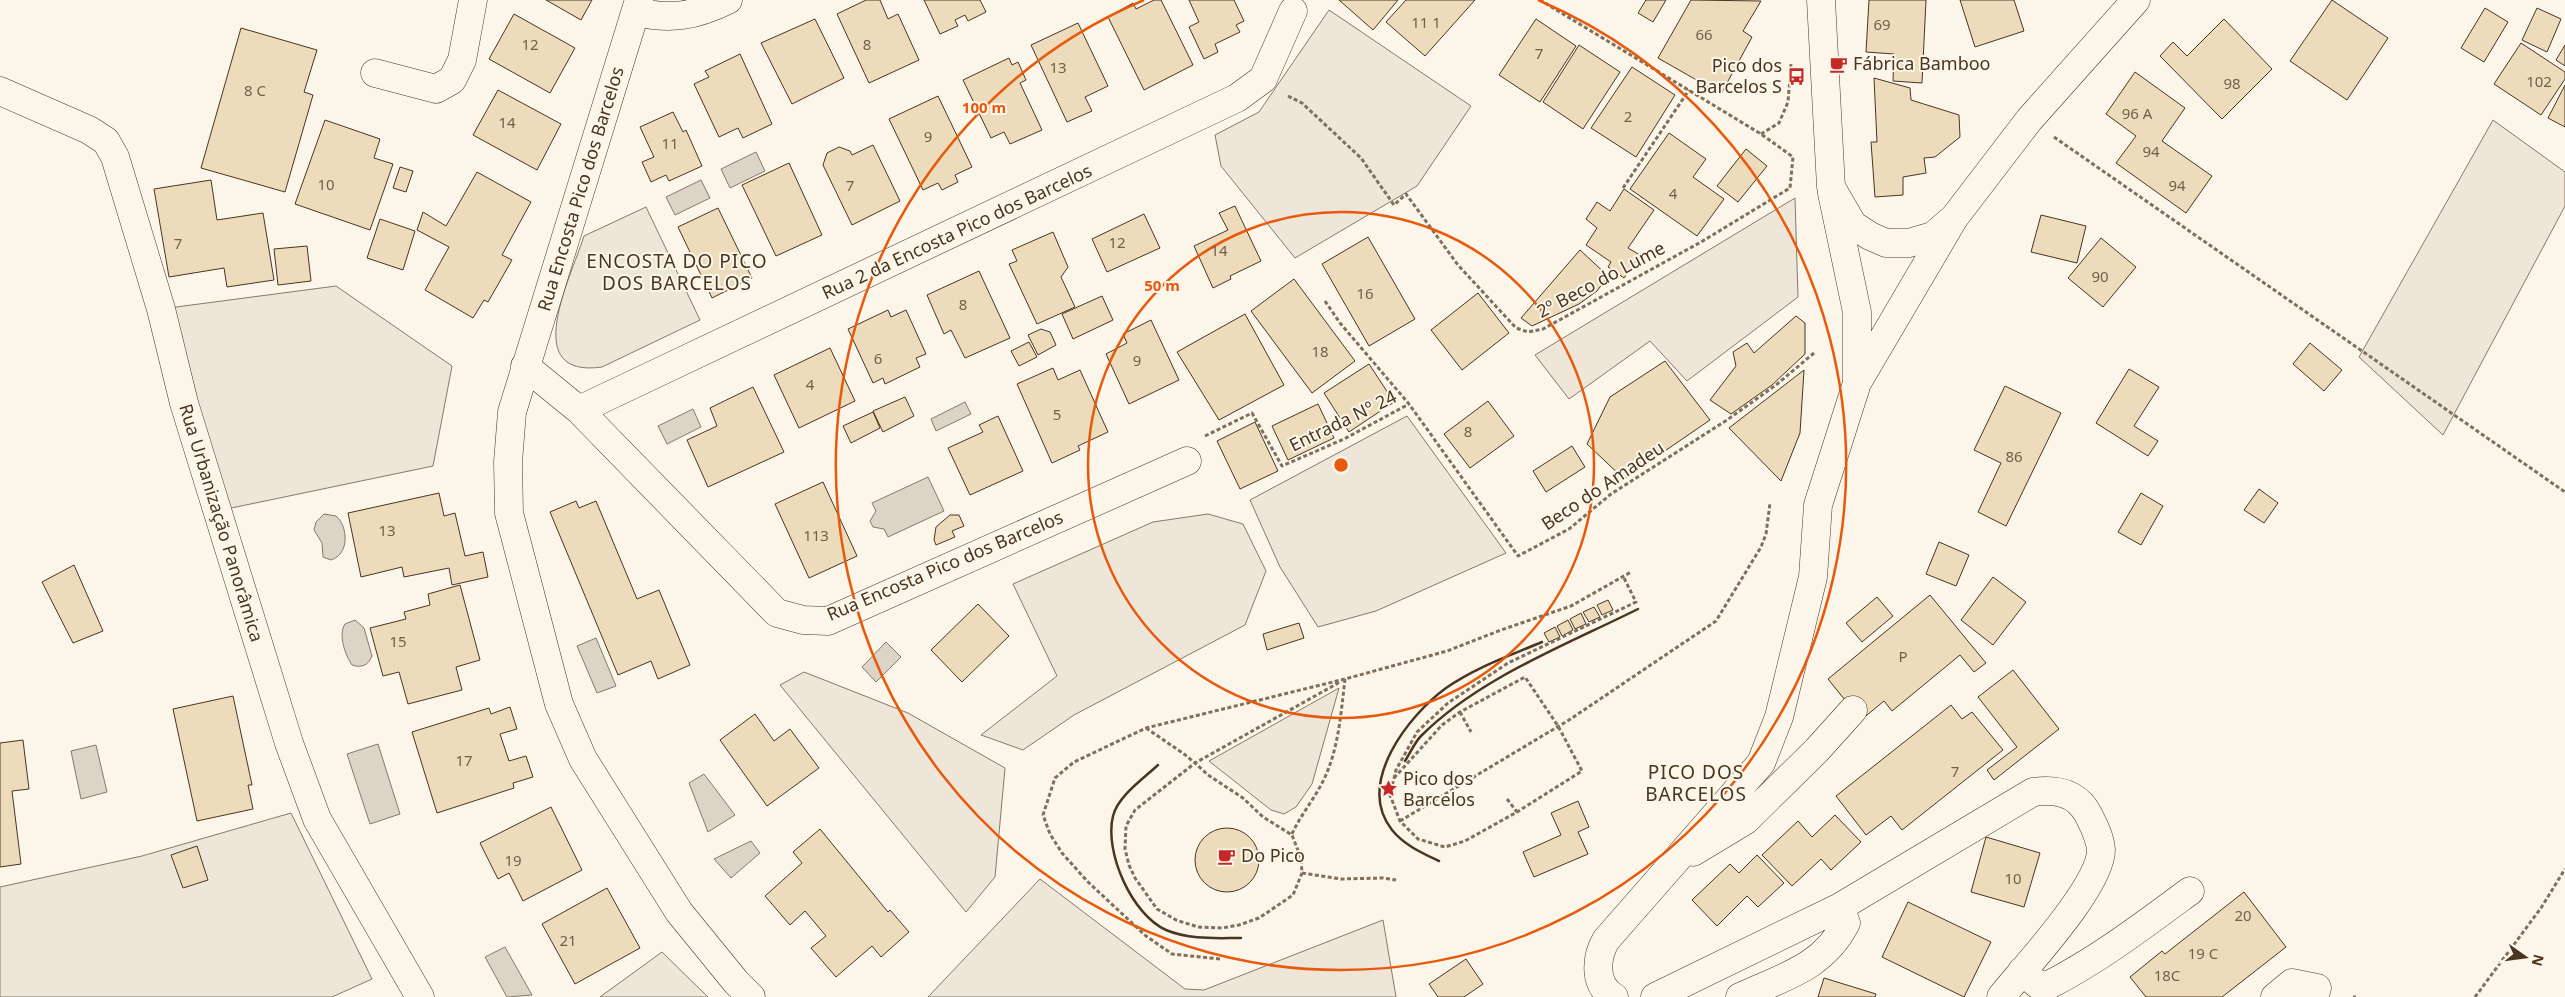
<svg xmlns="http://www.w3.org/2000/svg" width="2565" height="997" viewBox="0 0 2565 997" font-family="'Noto Sans',sans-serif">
	<rect width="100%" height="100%" fill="#fbf6e9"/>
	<path fill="#ede6d9" stroke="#887966" d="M 1329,10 L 1471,106 L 1417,186 L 1295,258 L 1221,166 L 1215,135 L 1259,112 Z
		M 2493,120 L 2565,172 L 2565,206 L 2443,435 L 2359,357 Z
		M 1795,198 L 1798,297 L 1687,381 L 1650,341 L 1569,399 L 1535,355 Z
		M 646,207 L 700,320 L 602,367 C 518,379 572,275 584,236 Z
		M 336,286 L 452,366 L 433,466 L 217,511 L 161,309 Z
		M 1407,416 L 1506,553 L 1376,611 L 1318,627 L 1280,567 L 1250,500 Z
		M 1208,514 L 1243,524 L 1266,571 L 1245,625 L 1074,715 L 1023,750 L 981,735 L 1057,676 L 1013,584 L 1153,522 Z
		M 804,672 L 908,713 L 1005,768 L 995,877 L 966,912 L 780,685 Z
		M 1339,688 L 1312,784 L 1296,807 L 1284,814 L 1271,810 L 1209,761 Z
		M 291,813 L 372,979 L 332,997 L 0,997 L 0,887 L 142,856 Z
		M 1040,879 L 1185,989 L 1204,990 L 1383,920 L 1396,997 L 928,997 Z
		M 662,952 L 708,997 L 600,997 Z"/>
	<path fill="#dcd4c6" stroke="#887966" d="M 756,152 L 765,171 L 730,188 L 721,169 Z
		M 701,180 L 710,198 L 675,215 L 666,197 Z
		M 965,402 L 971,414 L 936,431 L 931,419 Z
		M 693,409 L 701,427 L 667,444 L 658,426 Z
		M 928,477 L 944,511 L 888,537 L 884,529 L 873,527 L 870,521 L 876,511 L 872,503 Z
		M 324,514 L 336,516 C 348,526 350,554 331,560 L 323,557 L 322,543 L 314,530 L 316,522 Z
		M 355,620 L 364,628 L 372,656 C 368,666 361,668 352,665 C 345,655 338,634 345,624 Z
		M 596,638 L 616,686 L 597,693 L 577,646 Z
		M 886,642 L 901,657 L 876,682 L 862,667 Z
		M 378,744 L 400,814 L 370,824 L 347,754 Z
		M 96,745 L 107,792 L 81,799 L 71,751 Z
		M 704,774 L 735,815 L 708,832 L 689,783 Z
		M 751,841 L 760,853 L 731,878 L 714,859 Z
		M 505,947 L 532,995 L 507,997 L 485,957 Z"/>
	<path fill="#ecdcbc" stroke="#4a3520" d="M 546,0 L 592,0 L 581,20 Z
		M 866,0 L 880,0 L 888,19 L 898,14 L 919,60 L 869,83 L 837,14 Z
		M 924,0 L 980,0 L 986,12 L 968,21 L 965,15 L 955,20 L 958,26 L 940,34 Z
		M 1154,0 L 1161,0 L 1193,65 L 1144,90 L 1108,17 L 1133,3 L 1136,9 Z
		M 1189,0 L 1234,0 L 1244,21 L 1236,25 L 1240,32 L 1215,44 L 1218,52 L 1204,59 L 1189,27 L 1199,22 Z
		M 1339,0 L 1398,0 L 1373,30 Z
		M 1406,0 L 1475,0 L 1425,56 L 1386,22 Z
		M 1646,0 L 1666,0 L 1653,22 L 1638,13 Z
		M 1691,0 L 1761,1 L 1743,31 L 1752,37 L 1721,94 L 1658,58 Z
		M 1869,0 L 1926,0 L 1922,83 L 1893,81 L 1894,54 L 1866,52 Z
		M 1960,0 L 2014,0 L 2024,31 L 1975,47 Z
		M 2332,0 L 2388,38 L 2347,100 L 2290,61 Z
		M 2485,8 L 2508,22 L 2484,62 L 2461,48 Z
		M 2537,8 L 2561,19 L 2547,52 L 2522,40 Z
		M 514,14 L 575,48 L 550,93 L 489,59 Z
		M 815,19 L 844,78 L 792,104 L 761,43 Z
		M 1536,19 L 1576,46 L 1540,102 L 1499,75 Z
		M 2224,19 L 2272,69 L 2222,119 L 2160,56 L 2173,42 L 2187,56 Z
		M 1078,23 L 1108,86 L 1085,97 L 1092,111 L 1067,122 L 1031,45 Z
		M 241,28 L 317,50 L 304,92 L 313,95 L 285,192 L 201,168 Z
		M 2521,43 L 2565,72 L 2565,79 L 2541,115 L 2494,84 Z
		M 1579,45 L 1620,72 L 1583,129 L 1543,102 Z
		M 2565,45 L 2565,66 L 2556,60 Z
		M 740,54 L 772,124 L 743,138 L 738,128 L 719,137 L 694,84 L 709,77 L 705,71 Z
		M 1009,58 L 1012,65 L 1018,62 L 1026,80 L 1020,83 L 1042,130 L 1010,144 L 1004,132 L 991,138 L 963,80 Z
		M 1632,67 L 1675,95 L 1636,157 L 1591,128 Z
		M 2135,72 L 2185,108 L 2162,141 L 2212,176 L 2186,213 L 2116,163 L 2136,136 L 2106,114 Z
		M 1874,78 L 1910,88 L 1911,100 L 1959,115 L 1960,137 L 1935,157 L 1924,158 L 1926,173 L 1903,177 L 1903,195 L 1875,197 L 1871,142 L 1877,142 Z
		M 2565,85 L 2565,127 L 2548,118 Z
		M 498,90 L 561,124 L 537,170 L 473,135 Z
		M 938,96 L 972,167 L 955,175 L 958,182 L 942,190 L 938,183 L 923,190 L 889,119 Z
		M 673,112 L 683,132 L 686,130 L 702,166 L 669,181 L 666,175 L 651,182 L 642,162 L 654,157 L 640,127 Z
		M 325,120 L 380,139 L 374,158 L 393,164 L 370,230 L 295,204 Z
		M 1669,133 L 1706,159 L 1693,177 L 1724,199 L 1697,236 L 1630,189 Z
		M 873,145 L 900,201 L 852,225 L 823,165 L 827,153 L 839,147 L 850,151 L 852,155 Z
		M 1746,149 L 1767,166 L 1738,202 L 1717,186 Z
		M 789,163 L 822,235 L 776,256 L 742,185 Z
		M 400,167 L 413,171 L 406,192 L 393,188 Z
		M 477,172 L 531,202 L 502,255 L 512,260 L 488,302 L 484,300 L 473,318 L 425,290 L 449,247 L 417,230 L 423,212 L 446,226 Z
		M 211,180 L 217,220 L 263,213 L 274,280 L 227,287 L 224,268 L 169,277 L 154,189 Z
		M 1624,189 L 1654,210 L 1628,248 L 1640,255 L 1624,278 L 1608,267 L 1611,262 L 1586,245 L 1597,228 L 1586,219 L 1597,202 L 1610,211 Z
		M 1235,206 L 1261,261 L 1230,276 L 1231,279 L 1213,288 L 1194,246 L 1228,230 L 1219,213 Z
		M 718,208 L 752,278 L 712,298 L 678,227 Z
		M 1144,214 L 1160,248 L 1107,272 L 1092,239 Z
		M 2041,215 L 2086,226 L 2077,263 L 2031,252 Z
		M 380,219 L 415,231 L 403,270 L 367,258 Z
		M 1053,232 L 1068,267 L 1061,277 L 1075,307 L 1037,324 L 1009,264 L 1017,261 L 1012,250 Z
		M 1368,237 L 1415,319 L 1369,346 L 1322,264 Z
		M 2101,238 L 2136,267 L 2103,307 L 2068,278 Z
		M 307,246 L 311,281 L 278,285 L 274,249 Z
		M 1580,250 L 1608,276 L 1597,291 L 1579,304 L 1532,326 L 1521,318 Z
		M 979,271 L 1010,338 L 965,358 L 951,330 L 944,334 L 927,295 Z
		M 1294,279 L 1355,361 L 1312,393 L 1251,311 Z
		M 1478,293 L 1509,333 L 1462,370 L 1431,330 Z
		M 1102,296 L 1113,320 L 1073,339 L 1062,314 Z
		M 888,310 L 891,317 L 906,310 L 926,354 L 916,358 L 920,367 L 885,384 L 883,378 L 873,383 L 848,329 Z
		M 1245,314 L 1284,385 L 1219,420 L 1177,352 Z
		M 1796,316 L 1805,323 L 1805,354 L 1772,385 L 1731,414 L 1710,400 L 1736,366 L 1733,352 L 1747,343 L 1754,353 Z
		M 1151,320 L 1179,380 L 1129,404 L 1106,354 L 1127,343 L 1123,334 Z
		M 1041,329 L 1050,332 L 1056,345 L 1038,355 L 1028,335 Z
		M 1029,342 L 1037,357 L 1019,366 L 1011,351 Z
		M 2310,343 L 2342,370 L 2324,391 L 2293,364 Z
		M 830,348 L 855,401 L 799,428 L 774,375 Z
		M 1665,361 L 1710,420 L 1624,479 L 1587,444 L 1610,397 Z
		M 1369,364 L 1394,402 L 1349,432 L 1324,393 Z
		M 1053,368 L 1058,380 L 1080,370 L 1108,432 L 1078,446 L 1080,450 L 1052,463 L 1017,384 Z
		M 2129,369 L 2159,387 L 2134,426 L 2158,441 L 2148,456 L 2096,423 Z
		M 1804,370 L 1800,433 L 1781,481 L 1729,428 Z
		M 2005,386 L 2061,413 L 2006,526 L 1978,512 L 2001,463 L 1974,450 Z
		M 753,387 L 784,452 L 708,487 L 687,440 L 717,426 L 710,408 Z
		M 905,397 L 914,416 L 883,432 L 873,411 Z
		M 1488,401 L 1514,436 L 1470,468 L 1444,434 Z
		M 1318,404 L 1334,438 L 1288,460 L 1272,426 Z
		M 873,412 L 880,428 L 851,443 L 843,426 Z
		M 998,416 L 1023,471 L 970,495 L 948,448 L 983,432 L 979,425 Z
		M 1255,422 L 1278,471 L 1240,489 L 1217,441 Z
		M 1572,446 L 1585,467 L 1546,492 L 1533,471 Z
		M 823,482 L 857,556 L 809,578 L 775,504 Z
		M 2259,489 L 2278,503 L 2264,523 L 2244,510 Z
		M 439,493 L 444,516 L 455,513 L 465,556 L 483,552 L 488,577 L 452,585 L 449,568 L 404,577 L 402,567 L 361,577 L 348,513 Z
		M 2141,493 L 2163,506 L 2141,545 L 2118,532 Z
		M 576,501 L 579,508 L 596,501 L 637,599 L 659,590 L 690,665 L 658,679 L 651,661 L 618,675 L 550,512 Z
		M 950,515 L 959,515 L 964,526 L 952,531 L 955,537 L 936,545 L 934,540 L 936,527 Z
		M 1939,542 L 1969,555 L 1956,586 L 1926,574 Z
		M 74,565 L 103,631 L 73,643 L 42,582 Z
		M 1993,577 L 2026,602 L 1993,645 L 1961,620 Z
		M 460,585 L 480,660 L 456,667 L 462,690 L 408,704 L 399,672 L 383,676 L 370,628 L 406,619 L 404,612 L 430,605 L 428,594 Z
		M 1930,595 L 1986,663 L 1974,672 L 1960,655 L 1892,711 L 1884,701 L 1861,720 L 1828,679 Z
		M 1877,597 L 1893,616 L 1862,642 L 1846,623 Z
		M 1608,600 L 1613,610 L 1602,615 L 1597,605 Z
		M 978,604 L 1009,636 L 962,682 L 931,650 Z
		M 1594,607 L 1600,617 L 1589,622 L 1583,612 Z
		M 1581,613 L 1586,624 L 1575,629 L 1570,619 Z
		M 1568,620 L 1573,630 L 1562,636 L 1557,626 Z
		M 1299,623 L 1304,638 L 1267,650 L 1263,634 Z
		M 1555,627 L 1560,637 L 1549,642 L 1544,633 Z
		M 2013,670 L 2059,729 L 1994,780 L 1987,770 L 2017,747 L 1978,697 Z
		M 233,696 L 252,785 L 248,785 L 253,809 L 197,821 L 173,709 Z
		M 1951,705 L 1962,719 L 1972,712 L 2003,750 L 1902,830 L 1891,816 L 1866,835 L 1836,796 Z
		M 510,707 L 517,729 L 500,734 L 509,761 L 526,756 L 533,777 L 513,783 L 514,788 L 437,813 L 412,732 L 489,708 L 491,714 Z
		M 755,714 L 774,741 L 790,729 L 819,768 L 767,806 L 720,740 Z
		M 23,740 L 29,789 L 12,791 L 21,864 L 0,867 L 0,743 Z
		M 1578,801 L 1589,827 L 1578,832 L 1588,854 L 1534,877 L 1523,852 L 1561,835 L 1551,813 Z
		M 551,807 L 582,870 L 523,901 L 509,873 L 498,879 L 480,843 Z
		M 1835,815 L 1861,842 L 1831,870 L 1821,859 L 1792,886 L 1762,855 L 1798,821 L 1812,837 Z
		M1195 860a32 32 0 1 1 64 0a32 32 0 1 1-64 0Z
		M 820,829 L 888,912 L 890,910 L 909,932 L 881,957 L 872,946 L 836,977 L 811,948 L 826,936 L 805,911 L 790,925 L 765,896 L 802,863 L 793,852 Z
		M 1986,837 L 2040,853 L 2024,907 L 1971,892 Z
		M 197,846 L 208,880 L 183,888 L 171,855 Z
		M 1757,855 L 1784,883 L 1758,907 L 1747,896 L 1717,926 L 1692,900 L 1730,864 L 1739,873 Z
		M 607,888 L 640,948 L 575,984 L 542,924 Z
		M 2244,892 L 2286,947 L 2222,997 L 2146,997 L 2130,977 L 2162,951 L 2165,954 Z
		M 1908,902 L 1991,942 L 1964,997 L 1882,957 Z
		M 1466,959 L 1483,984 L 1464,997 L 1438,997 L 1429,984 Z
		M 1824,978 L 1876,994 L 1875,997 L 1818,997 Z"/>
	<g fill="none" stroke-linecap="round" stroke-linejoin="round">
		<defs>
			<path id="minor" d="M 639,0 L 512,412 L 508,462 L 509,513 L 559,704 L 583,759 L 679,912 L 736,982 L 751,997
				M 636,12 C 672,20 695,16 728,0
				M 375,73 L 436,89 L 452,80 L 462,60 L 473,0
				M 0,91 L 89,130 L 106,141 L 115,157 L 161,309 L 184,403 L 289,743 L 317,819 L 420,997
				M 1832,193 L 1857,312 L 1857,382
				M 525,366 L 579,410 L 777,613 L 803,620 L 828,621 L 1187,461
				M 579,410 L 1237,98 L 1263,79 L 1293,11
				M 1693,852 L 1746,820 L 1817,750 L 1853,710
				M 2022,971 L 2037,984 L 2047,986 C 2098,960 2144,925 2190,891
				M 1614,997 C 1593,985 1596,957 1606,940 L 1761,763 L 1779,717 L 1813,577 L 1818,505 L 1857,383 L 1954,218
				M 1655,997 L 1840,907 L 2033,792 C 2056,789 2076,792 2088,814 C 2094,826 2100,837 2101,850 C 2101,886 2025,967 2001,997
				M 1740,997 C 1783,977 1823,968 1846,923 L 1840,907
				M 2275,997 L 2292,983 L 2317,988 L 2314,997"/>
			<path id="major" d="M 1821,0 L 1831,187 L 1853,225 L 1870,236 L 1886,243 L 1909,243 L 1933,236 L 1954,218 L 2029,120 L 2136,0"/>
		</defs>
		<use href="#minor" stroke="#4a3520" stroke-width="29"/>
		<use href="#major" stroke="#4a3520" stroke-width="29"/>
		<path stroke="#7f6f5c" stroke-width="3" stroke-dasharray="4 2.5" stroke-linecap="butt" d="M 1288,96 L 1302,103 L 1361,158 L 1394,205 L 1406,194 L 1458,265 L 1516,328 L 1528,332 L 1543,329 L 1701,242 L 1790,188 L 1793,157 L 1761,134 L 1540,0
			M 1761,134 L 1779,123 L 1788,102 L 1791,64
			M 2054,137 L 2565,492
			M 1623,188 L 1689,90
			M 1325,301 L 1340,323 L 1409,404 L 1518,556 L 1569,529 L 1611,494 L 1727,420 L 1776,385 L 1814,353
			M 1205,436 L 1252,413 L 1282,466 L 1344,439 L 1409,404
			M 1460,712 L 1471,732
			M 1146,728 L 1184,754 L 1195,763 L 1208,775 L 1243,798 L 1263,817 L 1292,835 L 1301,858 L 1302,873 L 1293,895 L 1259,918 L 1239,925 L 1222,928 L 1198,927 L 1176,920 L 1157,909 L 1135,878 L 1129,865 L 1125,849 L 1126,826 L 1135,810 L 1195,763 L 1340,682
			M 1394,778 L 1442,725 L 1460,712 L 1525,677 L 1558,726 L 1582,771 L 1517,812 L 1465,841 L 1445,847 L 1418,839 L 1400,821 L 1390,795 L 1396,770 L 1417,732 L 1448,703 L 1508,663 L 1636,602 L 1623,576
			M 1507,799 L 1517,812
			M 1400,821 L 1569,720 L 1716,621 L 1761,547 L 1766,534 L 1770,503
			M 1292,834 C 1301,814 1316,797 1325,777 C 1339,746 1341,712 1345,679
			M 1302,873 L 1341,879 L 1383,878 L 1396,880
			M 1220,959 L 1172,954 L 1146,936 L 1088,882 L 1062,853 L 1050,834 L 1043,815 L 1055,778 L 1074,762 L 1146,728 L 1345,679 L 1447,651 L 1501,630 L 1571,606 L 1631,572
			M 2353,997 L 2356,997
			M 2475,997 L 2541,908 L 2565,869"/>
		<use href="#minor" stroke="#fbf6e9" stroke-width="28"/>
		<use href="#major" stroke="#fbf6e9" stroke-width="28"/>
		<path stroke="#4a3520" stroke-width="2.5" d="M 1405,761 C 1410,753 1415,742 1421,736 C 1479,678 1566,645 1638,609
			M 1158,765 C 1143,779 1118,796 1113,816 C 1104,852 1132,915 1166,930 C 1190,940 1215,938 1241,938
			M 1439,861 C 1422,853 1404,845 1392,830 C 1355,783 1409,715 1446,688 C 1476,667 1509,656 1542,642"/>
	</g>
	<g fill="none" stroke="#e8590c" stroke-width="2.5">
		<circle cx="1341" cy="465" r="253"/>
		<path d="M1538 0A505 505 0 1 1 1144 0"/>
	</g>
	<defs>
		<symbol id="cafe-bare" viewBox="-9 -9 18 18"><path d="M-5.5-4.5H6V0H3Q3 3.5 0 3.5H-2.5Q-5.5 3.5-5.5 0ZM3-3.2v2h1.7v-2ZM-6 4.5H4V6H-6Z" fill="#c62828" stroke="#fbf6e9" stroke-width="2.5" paint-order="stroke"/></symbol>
		<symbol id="bus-bare" viewBox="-9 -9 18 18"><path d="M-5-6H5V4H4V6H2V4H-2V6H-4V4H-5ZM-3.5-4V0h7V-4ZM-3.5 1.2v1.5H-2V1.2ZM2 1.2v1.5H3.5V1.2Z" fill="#c62828" stroke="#fbf6e9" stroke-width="2.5" paint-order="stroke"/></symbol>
		<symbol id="sight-bare" viewBox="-9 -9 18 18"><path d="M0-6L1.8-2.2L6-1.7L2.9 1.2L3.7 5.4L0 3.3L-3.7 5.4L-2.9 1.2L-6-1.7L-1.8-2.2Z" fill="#c62828" stroke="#fbf6e9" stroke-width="2.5" paint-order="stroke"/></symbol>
	</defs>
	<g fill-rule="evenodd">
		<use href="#cafe-bare" x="1826" y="52" width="25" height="25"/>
		<use href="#bus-bare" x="1784" y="64" width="25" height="25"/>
		<use href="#sight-bare" x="1376" y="776" width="25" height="25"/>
		<use href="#cafe-bare" x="1214" y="844" width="25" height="25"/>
	</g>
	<g text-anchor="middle" stroke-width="4" stroke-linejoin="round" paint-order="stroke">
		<g font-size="15" fill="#725f47">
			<text x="1426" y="28">11 1</text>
			<text x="1882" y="30">69</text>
			<text x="1704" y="40">66</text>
			<text x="530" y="50">12</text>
			<text x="867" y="50">8</text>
			<text x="1539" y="59">7</text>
			<text x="1058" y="73">13</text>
			<text x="2539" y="87">102</text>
			<text x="2232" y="89">98</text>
			<text x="255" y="96">8 C</text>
			<text x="2137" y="119">96 A</text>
			<text x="1628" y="122">2</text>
			<text x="507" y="128">14</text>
			<text x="928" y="142">9</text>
			<text x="670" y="149">11</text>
			<text x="2151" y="157">94</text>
			<text x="326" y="190">10</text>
			<text x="850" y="191">7</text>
			<text x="2177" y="191">94</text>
			<text x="1673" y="199">4</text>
			<text x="1117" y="248">12</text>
			<text x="178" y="249">7</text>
			<text x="1219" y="256">14</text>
			<text x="2100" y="282">90</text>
			<text x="1365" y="299">16</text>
			<text x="963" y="310">8</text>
			<text x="1320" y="357">18</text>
			<text x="878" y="364">6</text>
			<text x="1137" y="366">9</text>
			<text x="810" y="390">4</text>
			<text x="1057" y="420">5</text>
			<text x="1468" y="437">8</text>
			<text x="2014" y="462">86</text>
			<text x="387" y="536">13</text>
			<text x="816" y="541">113</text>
			<text x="398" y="647">15</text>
			<text x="1903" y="662">P</text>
			<text x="464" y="766">17</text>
			<text x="1955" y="777">7</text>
			<text x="513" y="866">19</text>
			<text x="2013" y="884">10</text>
			<text x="2243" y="921">20</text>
			<text x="568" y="946">21</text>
			<text x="2203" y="959">19 C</text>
			<text x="2167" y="981">18C</text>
		</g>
		<g font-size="18" fill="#4a3520" stroke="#fbf6e9" text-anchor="start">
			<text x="1853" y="70">Fábrica Bamboo</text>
			<text x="1782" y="72" text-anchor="end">Pico dos<tspan x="1782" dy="21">Barcelos S</tspan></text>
			<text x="1403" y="785">Pico dos<tspan x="1403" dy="21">Barcelos</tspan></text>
			<text x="1241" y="862">Do Pico</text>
		</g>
		<g font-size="18" fill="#4a3520" stroke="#fbf6e9">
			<text transform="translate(581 189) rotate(-73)" y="6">Rua Encosta Pico dos Barcelos</text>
			<text transform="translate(957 232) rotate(-25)" y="6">Rua 2 da Encosta Pico dos Barcelos</text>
			<text transform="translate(1601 280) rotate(-28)" y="6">2º Beco do Lume</text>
			<text transform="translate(1343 421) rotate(-26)" y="6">Entrada Nº 24</text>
			<text transform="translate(1603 486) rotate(-34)" y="6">Beco do Amadeu</text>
			<text transform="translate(221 523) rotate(73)" y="6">Rua Urbanização Panorâmica</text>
			<text transform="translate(945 566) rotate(-23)" y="6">Rua Encosta Pico dos Barcelos</text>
		</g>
		<g font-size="19" letter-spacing="1" fill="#4a3520" stroke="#fbf6e9">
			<text x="677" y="268">ENCOSTA DO PICO<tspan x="677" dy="22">DOS BARCELOS</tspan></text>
			<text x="1696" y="779">PICO DOS<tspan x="1696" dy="22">BARCELOS</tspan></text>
		</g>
	</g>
	<circle cx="1341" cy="465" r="8" fill="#e8590c" stroke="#fbf6e9" stroke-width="2.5"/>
	<g font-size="15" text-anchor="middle" font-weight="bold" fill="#e8590c" stroke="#fbf6e9" stroke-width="4" stroke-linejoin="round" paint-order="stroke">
		<text x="984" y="113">100 m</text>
		<text x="1162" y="291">50 m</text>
	</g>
	<g transform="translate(2525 957) rotate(104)" stroke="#fbf6e9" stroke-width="4" paint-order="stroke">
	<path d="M0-4L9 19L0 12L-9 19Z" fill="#4a3520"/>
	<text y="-8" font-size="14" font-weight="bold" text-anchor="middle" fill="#4a3520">N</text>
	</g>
</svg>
